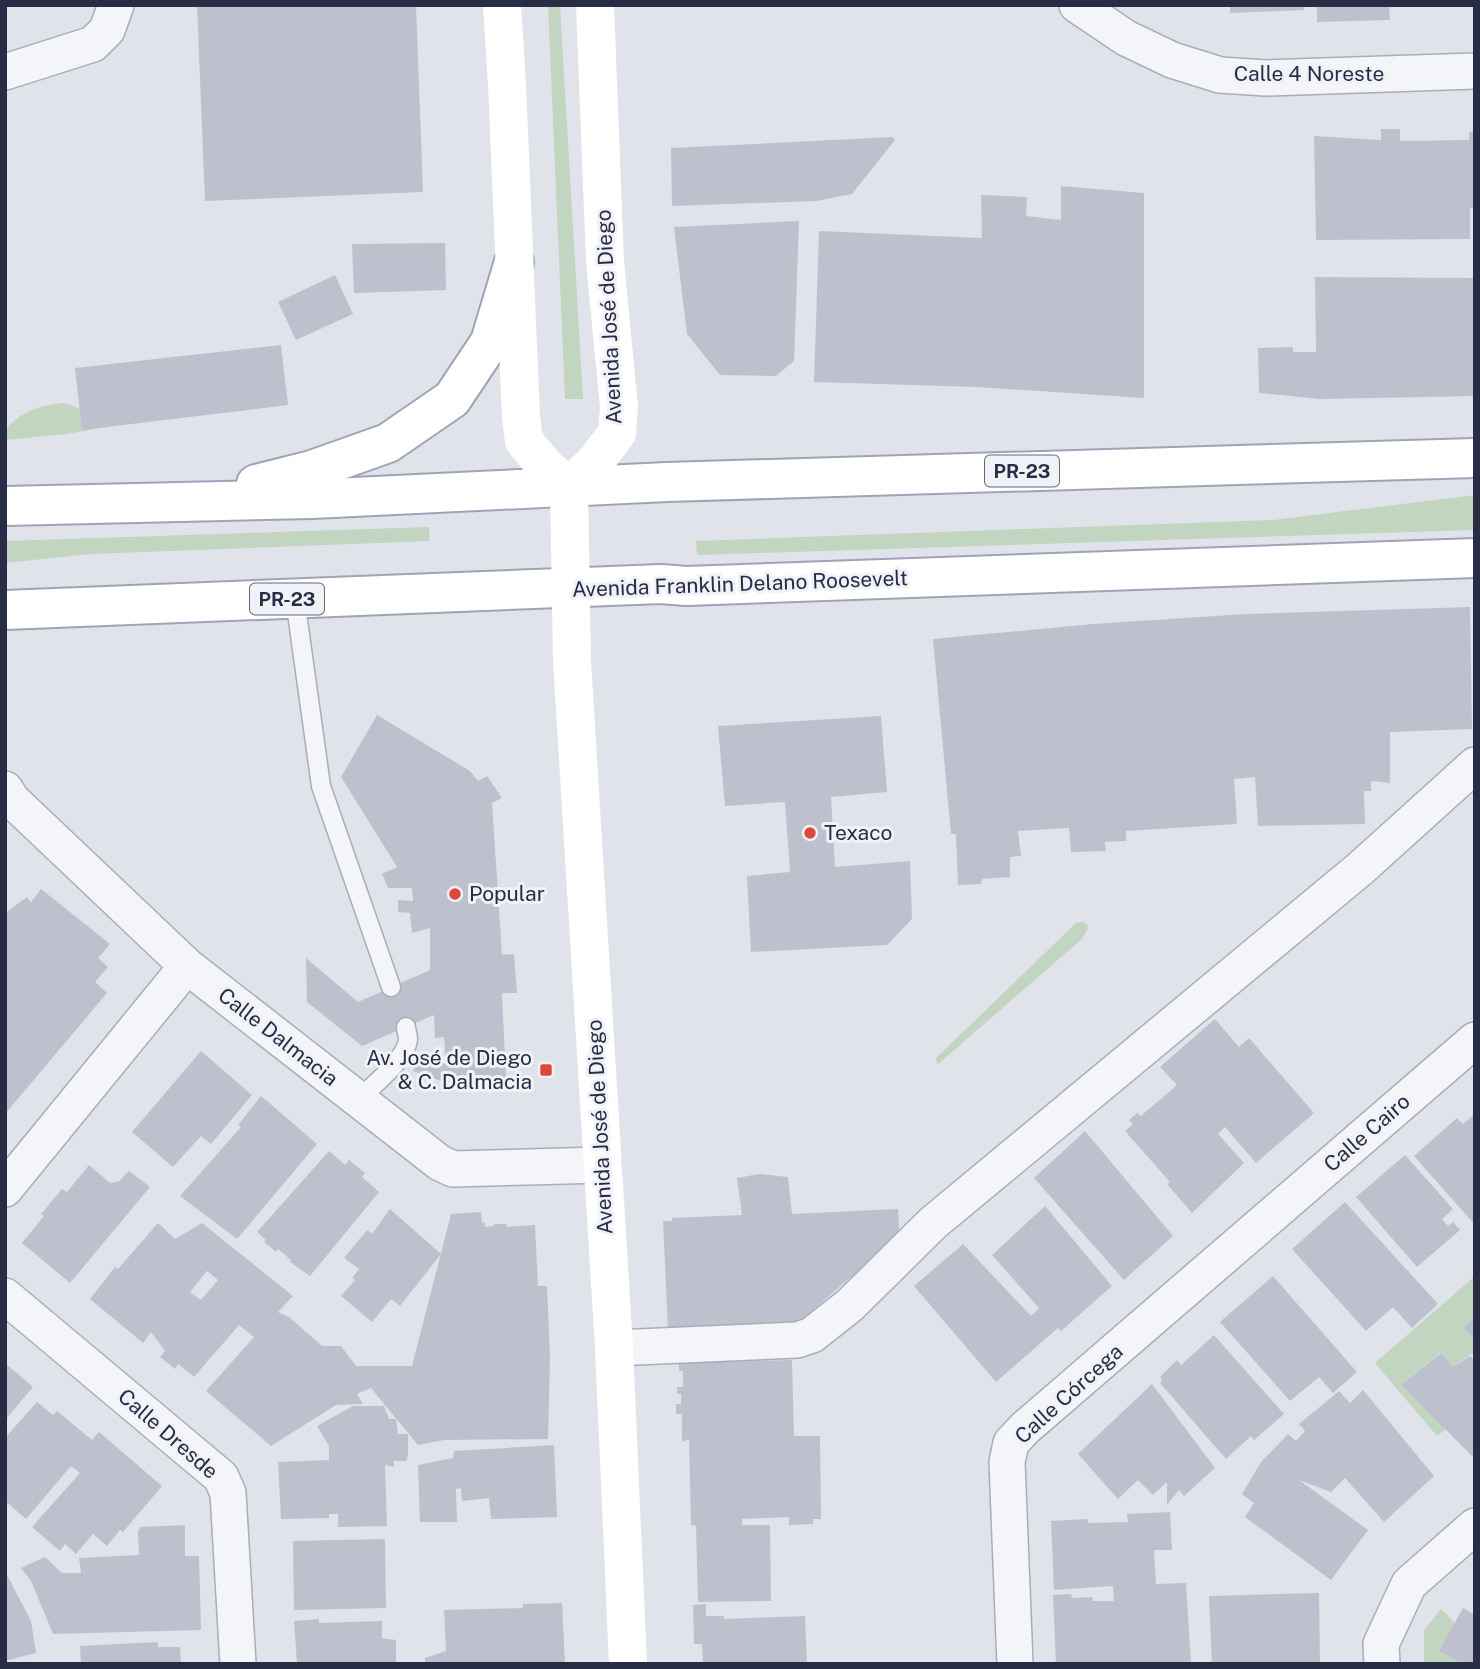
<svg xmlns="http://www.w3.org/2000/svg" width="1480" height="1669" viewBox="0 0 1480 1669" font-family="'Public Sans',sans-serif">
	<rect width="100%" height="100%" fill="#e1e3eb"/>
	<path fill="#c2d5c1" d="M 548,5 L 560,5 L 583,399 L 565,399 Z
		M 64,403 L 103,416 L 112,426 L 67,434 L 5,440 L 5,430 C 22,411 39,405 64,403 Z
		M 1475,495 L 1475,530 L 697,555 L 696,541 L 1273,520 Z
		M 429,527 L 430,541 L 91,554 L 5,563 L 5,541 Z
		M 1082,922 L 1087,924 L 1088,928 L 1083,938 L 937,1065 L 936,1058 L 1076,923 Z
		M 1475,1276 L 1475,1318 L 1463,1329 L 1475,1341 L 1475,1355 L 1472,1353 L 1453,1367 L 1440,1353 L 1401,1385 L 1446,1429 L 1437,1436 L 1375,1363 Z
		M 1441,1609 L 1455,1623 L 1439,1651 L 1462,1664 L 1424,1664 L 1424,1630 Z"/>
	<path fill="#bec0ce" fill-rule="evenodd" d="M 197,5 L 416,5 L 423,192 L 205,201 Z
		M 1230,5 L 1304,5 L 1304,10 L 1230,13 Z
		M 1317,5 L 1389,5 L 1390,20 L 1317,22 Z
		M 1381,129 L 1400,129 L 1400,141 L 1469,140 L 1469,132 L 1475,132 L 1475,208 L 1470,208 L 1470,239 L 1316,240 L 1314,136 L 1381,140 Z
		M 893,137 L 895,140 L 852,194 L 816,201 L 672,206 L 671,148 Z
		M 1061,186 L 1144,193 L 1144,398 L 977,387 L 814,382 L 819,231 L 982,238 L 981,195 L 1027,197 L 1026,216 L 1061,220 Z
		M 799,221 L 794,361 L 776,376 L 720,375 L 687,334 L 674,227 Z
		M 445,243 L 446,290 L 354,293 L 352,244 Z
		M 335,275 L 353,314 L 296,340 L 278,302 Z
		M 1315,277 L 1475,278 L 1475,396 L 1319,399 L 1259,393 L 1258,348 L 1293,347 L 1293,352 L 1316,352 Z
		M 281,345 L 288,405 L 82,430 L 75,368 Z
		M 1470,607 L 1472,729 L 1390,732 L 1390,783 L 1371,781 L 1371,791 L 1364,791 L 1365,824 L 1258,826 L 1255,777 L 1234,779 L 1237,824 L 1126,831 L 1126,841 L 1105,842 L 1106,851 L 1071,852 L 1069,828 L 1018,831 L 1021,856 L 1010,857 L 1010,877 L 982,879 L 981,884 L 958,885 L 956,834 L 951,834 L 933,639 L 1093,624 L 1246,614 Z
		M 377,715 L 470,771 L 478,781 L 487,776 L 502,798 L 492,803 L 502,955 L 514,954 L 517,993 L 502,993 L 506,1078 L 441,1078 L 441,1081 L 413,1071 L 420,1056 L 446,1064 L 444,1037 L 435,1038 L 434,1015 L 362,1046 L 307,1002 L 306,958 L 358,1002 L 430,970 L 430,928 L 412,933 L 410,913 L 398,912 L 398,900 L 413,901 L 412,888 L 388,888 L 382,874 L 397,867 L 341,777 Z
		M 881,716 L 887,792 L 831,797 L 835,867 L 910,861 L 912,919 L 887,945 L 751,952 L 747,876 L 790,872 L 785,802 L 725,806 L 718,726 Z
		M 41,889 L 110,944 L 98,958 L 108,967 L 95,982 L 107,993 L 5,1114 L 5,913 L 27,897 L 31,902 Z
		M 1215,1019 L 1239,1047 L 1249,1038 L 1314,1113 L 1256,1163 L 1225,1127 L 1218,1134 L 1244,1163 L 1192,1213 L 1167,1184 L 1170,1182 L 1125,1131 L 1133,1124 L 1129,1120 L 1137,1113 L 1141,1116 L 1177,1085 L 1160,1067 Z
		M 201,1051 L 252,1095 L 211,1144 L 201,1136 L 173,1167 L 132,1132 Z
		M 261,1096 L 317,1144 L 237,1239 L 180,1196 L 241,1127 L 238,1125 Z
		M 1475,1114 L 1475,1225 L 1414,1156 L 1457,1118 L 1463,1124 Z
		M 1085,1131 L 1173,1236 L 1124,1280 L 1034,1178 Z
		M 329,1151 L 345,1165 L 349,1160 L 365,1173 L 362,1177 L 379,1192 L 310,1276 L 290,1262 L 291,1260 L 278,1249 L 276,1252 L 264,1242 L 266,1240 L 257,1232 Z
		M 1405,1155 L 1453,1209 L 1442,1219 L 1448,1226 L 1453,1222 L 1460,1230 L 1417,1267 L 1356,1197 Z
		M 89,1165 L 110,1183 L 119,1181 L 129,1171 L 150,1187 L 70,1283 L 22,1243 L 44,1216 L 41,1214 L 62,1189 L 67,1192 Z
		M 759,1174 L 788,1177 L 792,1214 L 898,1209 L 899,1229 L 896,1238 L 800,1321 L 787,1326 L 668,1331 L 663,1221 L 672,1221 L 672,1218 L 742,1215 L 737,1178 Z
		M 1345,1202 L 1438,1304 L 1412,1328 L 1393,1307 L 1366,1331 L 1292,1249 Z
		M 1045,1206 L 1112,1286 L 1061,1331 L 1058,1328 L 996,1382 L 914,1286 L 963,1244 L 1031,1316 L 1039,1308 L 992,1255 Z
		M 390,1209 L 441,1254 L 400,1306 L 391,1299 L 372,1322 L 341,1296 L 355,1280 L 352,1278 L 359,1269 L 344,1258 L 367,1230 L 372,1234 Z
		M 481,1212 L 482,1223 L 485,1222 L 485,1227 L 494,1226 L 494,1224 L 507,1224 L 506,1227 L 535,1225 L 538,1286 L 547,1286 L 550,1358 L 548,1439 L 444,1440 L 418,1445 L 371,1388 L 357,1394 L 363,1404 L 336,1405 L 271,1446 L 206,1391 L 254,1337 L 239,1325 L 194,1377 L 178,1364 L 175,1369 L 160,1357 L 165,1351 L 151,1332 L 143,1343 L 90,1299 L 115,1267 L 118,1269 L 158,1223 L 175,1239 L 202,1223 L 293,1296 L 278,1312 L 289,1317 L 322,1346 L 341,1346 L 356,1366 L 412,1366 L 451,1214 ZM 207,1271 L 218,1280 L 201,1300 L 190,1292 Z
		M 1273,1276 L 1357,1372 L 1333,1393 L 1319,1377 L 1290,1401 L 1220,1322 Z
		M 1475,1318 L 1475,1341 L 1463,1328 Z
		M 1214,1335 L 1284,1414 L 1254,1440 L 1251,1436 L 1226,1459 L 1160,1383 L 1162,1380 L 1160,1377 L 1177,1360 L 1181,1365 Z
		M 1441,1353 L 1453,1367 L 1470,1356 L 1475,1361 L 1475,1455 L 1472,1456 L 1401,1385 Z
		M 792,1360 L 794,1436 L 820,1436 L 821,1519 L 813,1519 L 813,1524 L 789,1525 L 789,1517 L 742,1519 L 742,1525 L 770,1525 L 771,1601 L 698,1602 L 696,1526 L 691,1525 L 689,1439 L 682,1442 L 682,1414 L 676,1414 L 676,1404 L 681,1404 L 681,1394 L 677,1394 L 677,1387 L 683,1387 L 683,1371 L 679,1371 L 679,1363 Z
		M 5,1363 L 33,1387 L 5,1420 Z
		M 1152,1384 L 1215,1468 L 1184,1496 L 1179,1490 L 1167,1505 L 1167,1482 L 1153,1495 L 1138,1480 L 1118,1499 L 1078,1454 Z
		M 1363,1390 L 1434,1476 L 1384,1522 L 1345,1478 L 1331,1492 L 1299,1480 L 1368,1530 L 1331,1580 L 1245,1517 L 1254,1503 L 1242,1494 L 1261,1462 L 1288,1434 L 1296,1441 L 1305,1431 L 1299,1424 L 1339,1391 L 1350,1403 Z
		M 37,1402 L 53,1415 L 57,1411 L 92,1440 L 99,1432 L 162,1486 L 123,1532 L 120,1530 L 107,1546 L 93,1534 L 76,1554 L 65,1544 L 60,1551 L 32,1527 L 80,1473 L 71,1466 L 26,1519 L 5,1501 L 5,1438 Z
		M 353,1406 L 384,1406 L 389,1419 L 396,1419 L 398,1434 L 408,1434 L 408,1456 L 406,1461 L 394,1461 L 394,1467 L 385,1465 L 387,1526 L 338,1527 L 338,1514 L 329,1514 L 329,1518 L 281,1519 L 278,1462 L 329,1460 L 329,1446 L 317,1426 Z
		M 554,1445 L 557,1517 L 491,1519 L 489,1498 L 462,1501 L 461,1488 L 456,1489 L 457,1522 L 420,1522 L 418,1465 L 453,1458 L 454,1451 Z
		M 1170,1512 L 1172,1550 L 1154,1550 L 1156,1584 L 1186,1583 L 1191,1664 L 1056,1664 L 1053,1595 L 1071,1594 L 1072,1598 L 1092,1597 L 1093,1601 L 1114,1601 L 1113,1586 L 1054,1590 L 1051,1521 L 1088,1519 L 1088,1523 L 1128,1522 L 1127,1514 Z
		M 185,1525 L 185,1556 L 199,1556 L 201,1630 L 53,1634 L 31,1581 L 21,1568 L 45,1557 L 62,1573 L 81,1573 L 79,1558 L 139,1555 L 138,1532 L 140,1527 Z
		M 385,1539 L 386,1608 L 294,1610 L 293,1541 Z
		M 5,1571 L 31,1621 L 36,1653 L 5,1661 Z
		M 1319,1593 L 1320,1664 L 1212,1664 L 1209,1596 Z
		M 562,1603 L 565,1664 L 425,1664 L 425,1658 L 446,1651 L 444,1610 L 523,1608 L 523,1604 Z
		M 706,1604 L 706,1616 L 724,1616 L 724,1619 L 805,1616 L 807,1664 L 703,1664 L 702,1644 L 694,1644 L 693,1605 Z
		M 1463,1608 L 1475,1615 L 1475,1664 L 1462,1664 L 1439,1651 Z
		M 319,1619 L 319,1623 L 382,1621 L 382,1638 L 396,1640 L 396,1664 L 297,1664 L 294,1621 Z
		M 158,1642 L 158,1647 L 180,1647 L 181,1664 L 81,1664 L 80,1646 Z"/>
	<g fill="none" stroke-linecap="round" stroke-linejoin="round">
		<defs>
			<path id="service" d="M 295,599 L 321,786 L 391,987
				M 359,1099 C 372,1086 408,1058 408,1038 C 408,1035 406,1031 406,1027"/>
			<path id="minor" d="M 1077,5 L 1126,38 L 1172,60 L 1220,75 L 1266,78 L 1475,71
				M 5,72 L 93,44 L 107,30 L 116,5
				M 5,789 L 12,800 L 187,966 L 440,1163 L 453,1169 L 603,1165
				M 5,1189 L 187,966
				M 5,1296 L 221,1477 L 228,1493 L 238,1664
				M 614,1348 L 797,1340 L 812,1335 L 850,1305 L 933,1223 L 1361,868 L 1475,765
				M 1015,1664 L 1007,1462 L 1011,1443 L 1025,1428 L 1475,1040
				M 1382,1664 L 1381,1644 L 1409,1584 L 1475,1526"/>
			<path id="primary" d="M 256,484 L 312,470 L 388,443 L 452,399 L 490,342 L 514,262
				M 5,506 L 312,499 L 667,482 L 1475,458
				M 5,610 L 661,584 L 686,586 L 1475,558"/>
		</defs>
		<use href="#service" stroke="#aaacb9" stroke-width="21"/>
		<use href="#minor" stroke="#aaacb9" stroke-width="38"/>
		<use href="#primary" stroke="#9fa3b8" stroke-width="42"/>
		<use href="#service" stroke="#f4f5f9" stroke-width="18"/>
		<use href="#minor" stroke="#f4f5f9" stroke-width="35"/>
		<path stroke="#fff" stroke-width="38" d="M 502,5 L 507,84 L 521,416 L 524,441 L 545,466 L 569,487
			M 569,487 L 572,661 L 614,1348 L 628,1664
			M 569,487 L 595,462 L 617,433 L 619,407 L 605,262 L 595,5"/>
		<use href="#primary" stroke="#fff" stroke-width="38"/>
	</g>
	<g fill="#da493c" stroke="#f1f2f8" stroke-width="2.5">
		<circle cx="810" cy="833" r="7"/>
		<circle cx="455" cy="894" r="7"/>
		<rect x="539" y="1063" width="14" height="14" rx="3.5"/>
	</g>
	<g text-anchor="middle" stroke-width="6" stroke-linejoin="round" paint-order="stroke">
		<g fill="#f1f2f8" stroke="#64677a" stroke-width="2">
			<rect x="985" y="455.5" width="74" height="31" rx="5"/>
			<rect x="250" y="583.5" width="74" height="31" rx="5"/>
		</g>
		<g font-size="19" font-weight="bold" fill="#282c44">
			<text x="1022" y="478">PR-23</text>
			<text x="287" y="606">PR-23</text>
		</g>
		<g font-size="21" fill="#282c44" stroke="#f1f2f8">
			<text x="1309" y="81">Calle 4 Noreste</text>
			<text transform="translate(609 317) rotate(-93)" y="7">Avenida José de Diego</text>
			<text transform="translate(740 584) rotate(-2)" y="7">Avenida Franklin Delano Roosevelt</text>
			<text transform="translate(278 1037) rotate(38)" y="7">Calle Dalmacia</text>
			<text transform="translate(600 1127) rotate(-93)" y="7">Avenida José de Diego</text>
			<text transform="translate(1367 1133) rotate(-41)" y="7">Calle Cairo</text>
			<text transform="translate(1069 1394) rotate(-42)" y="7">Calle Córcega</text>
			<text transform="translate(168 1434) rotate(41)" y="7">Calle Dresde</text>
		</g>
		<g font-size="21" fill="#282c44" stroke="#f1f2f8" text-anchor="start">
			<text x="824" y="840">Texaco</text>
			<text x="469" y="901">Popular</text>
			<text x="532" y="1065" text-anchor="end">Av. José de Diego<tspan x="532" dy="24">&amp; C. Dalmacia</tspan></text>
		</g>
	</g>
	<rect width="1480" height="1669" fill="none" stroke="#282c44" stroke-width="14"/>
</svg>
